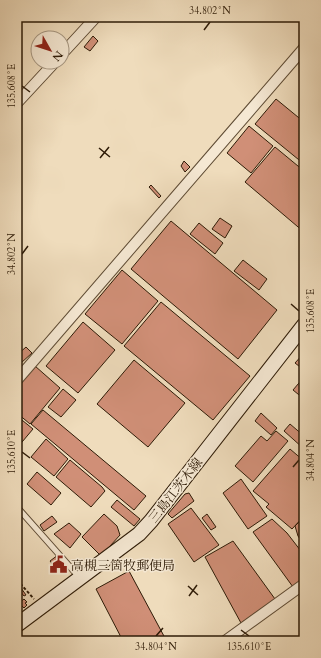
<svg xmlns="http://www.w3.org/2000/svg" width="321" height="658" viewBox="0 0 321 658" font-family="Cardo,'Noto Serif JP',serif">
	<rect width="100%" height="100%" fill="#efdcbc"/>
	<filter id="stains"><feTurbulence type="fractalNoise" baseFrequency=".005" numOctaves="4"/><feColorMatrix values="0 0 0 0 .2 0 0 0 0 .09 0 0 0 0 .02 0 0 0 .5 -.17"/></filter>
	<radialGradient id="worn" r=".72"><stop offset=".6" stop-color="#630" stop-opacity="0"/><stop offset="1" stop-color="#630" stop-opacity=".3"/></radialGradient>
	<path fill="#d08f77" stroke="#2e1b07" d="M 93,36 L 98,41 L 90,51 L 84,47 Z
		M 276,99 L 304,122 L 304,164 L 255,124 Z
		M 249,126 L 273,146 L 251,173 L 227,153 Z
		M 275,147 L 304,171 L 304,232 L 245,182 Z
		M 184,161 L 190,167 L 185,172 L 181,166 Z
		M 151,185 L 161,196 L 159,198 L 149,187 Z
		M 220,218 L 232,226 L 225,238 L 212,229 Z
		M 171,221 L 277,310 L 238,359 L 131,269 Z
		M 199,223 L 223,243 L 215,254 L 190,234 Z
		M 243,260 L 267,279 L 259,290 L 234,271 Z
		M 122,270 L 158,301 L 122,344 L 85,314 Z
		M 161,302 L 250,376 L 213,420 L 124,346 Z
		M 83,322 L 115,350 L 78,393 L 46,366 Z
		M 26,347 L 32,353 L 21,363 L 17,358 L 17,355 Z
		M 304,353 L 304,370 L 295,363 Z
		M 134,360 L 185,403 L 148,447 L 97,404 Z
		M 35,366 L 60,388 L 30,424 L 17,413 L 17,388 Z
		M 304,377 L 304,399 L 293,390 Z
		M 63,389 L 76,400 L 61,417 L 48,407 Z
		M 43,410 L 146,496 L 134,510 L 31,424 Z
		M 261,413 L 277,428 L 271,435 L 255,421 Z
		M 17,416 L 33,429 L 17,448 Z
		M 290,424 L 304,436 L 303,448 L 284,431 Z
		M 276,431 L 288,441 L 253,482 L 235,466 L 261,436 L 267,441 Z
		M 46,439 L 68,459 L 54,476 L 31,457 Z
		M 290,449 L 304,461 L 304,516 L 292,529 L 266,507 L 269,504 L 253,491 Z
		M 70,460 L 102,487 L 105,491 L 91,507 L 56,477 Z
		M 37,472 L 61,493 L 51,505 L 27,484 Z
		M 241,479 L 267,516 L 248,529 L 223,493 Z
		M 189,493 L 194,501 L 172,518 L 168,514 L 185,494 Z
		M 117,500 L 140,519 L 134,526 L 111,507 Z
		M 191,508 L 219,545 L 194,562 L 168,524 Z
		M 104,514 L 117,526 L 120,535 L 101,556 L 82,537 Z
		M 207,514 L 216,527 L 211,530 L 202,518 Z
		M 52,516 L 57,522 L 44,531 L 40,525 Z
		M 304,517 L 304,543 L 302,542 L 298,536 L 295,526 Z
		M 272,519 L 287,533 L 304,555 L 304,578 L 293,587 L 253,532 Z
		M 69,523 L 81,534 L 70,548 L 54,534 Z
		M 233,541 L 275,599 L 241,623 L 205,557 Z
		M 58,555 L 66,565 L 58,571 L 50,561 Z
		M 129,571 L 165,638 L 160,641 L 123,641 L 96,589 Z
		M 21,588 L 26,595 L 24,596 L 19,590 Z
		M 24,599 L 27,602 L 25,603 L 27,605 L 24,608 L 22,606 L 20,607 L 18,604 Z"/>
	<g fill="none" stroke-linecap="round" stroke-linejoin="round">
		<defs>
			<path id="service" d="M 17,507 L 79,577"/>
			<path id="minor" d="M 62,54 L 96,17
				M 17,103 L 55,62
				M 17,380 L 304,48
				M 225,641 L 304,584"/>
			<path id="secondary" d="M 17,625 L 139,534 L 151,521 L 304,325"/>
		</defs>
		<use href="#service" stroke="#5e4b34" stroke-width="7"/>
		<use href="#minor" stroke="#5e4b34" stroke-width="12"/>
		<use href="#secondary" stroke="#2e1b07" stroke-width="16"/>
		<path stroke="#2e1b07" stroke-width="2" stroke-dasharray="3 2" stroke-linecap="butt" d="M 17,580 L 34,599
			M 17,597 L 21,602"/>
		<use href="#service" stroke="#f5e8d3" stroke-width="5"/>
		<use href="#minor" stroke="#f5e8d3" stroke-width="10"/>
		<use href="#secondary" stroke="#f5e8d3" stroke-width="14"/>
	</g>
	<path fill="none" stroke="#2e1b07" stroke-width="1.5" d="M 204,30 L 210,22M 22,86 L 30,92M 99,148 L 110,157M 100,158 L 109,147M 22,254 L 28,246M 291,304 L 299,311M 22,452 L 30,458M 293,467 L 299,460M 188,586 L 198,595M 189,596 L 197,585M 241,630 L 249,636M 156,636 L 163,628"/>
	<defs>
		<symbol id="civic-bare" viewBox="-9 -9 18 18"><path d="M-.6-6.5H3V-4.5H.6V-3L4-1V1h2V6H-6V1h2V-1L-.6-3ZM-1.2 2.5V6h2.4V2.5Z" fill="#8f2418" stroke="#f5e8d3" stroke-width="2.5" paint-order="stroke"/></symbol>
	</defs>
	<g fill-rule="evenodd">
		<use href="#civic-bare" x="46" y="552" width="25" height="25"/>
	</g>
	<g text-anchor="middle" stroke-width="3" stroke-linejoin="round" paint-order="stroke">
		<g font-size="13" fill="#2e1b07" stroke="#f5e8d3">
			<text transform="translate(175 490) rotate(-52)" y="5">三島江茨木線</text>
		</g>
		<g font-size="13" fill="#2e1b07" stroke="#f5e8d3" text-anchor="start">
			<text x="71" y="570">高槻三箇牧郵便局</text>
		</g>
	</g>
	<rect width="321" height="658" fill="none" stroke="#efdcbc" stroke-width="44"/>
	<g transform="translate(50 50) rotate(129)"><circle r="19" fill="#f5e8d3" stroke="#a59681"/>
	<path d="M0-3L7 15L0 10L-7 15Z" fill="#8f2418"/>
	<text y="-6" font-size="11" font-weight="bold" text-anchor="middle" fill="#2e1b07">N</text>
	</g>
	<rect x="22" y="22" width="277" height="614" fill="none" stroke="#2e1b07" stroke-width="1.5"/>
	<g font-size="10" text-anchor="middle" fill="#2e1b07">
		<text x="210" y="14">34.802°N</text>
		<text transform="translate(11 86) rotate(-90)" y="4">135.608°E</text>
		<text transform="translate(11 254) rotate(-90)" y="4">34.802°N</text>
		<text transform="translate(310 311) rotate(-90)" y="4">135.608°E</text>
		<text transform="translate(11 452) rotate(-90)" y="4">135.610°E</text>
		<text transform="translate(310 460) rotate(-90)" y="4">34.804°N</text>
		<text x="156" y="650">34.804°N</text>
		<text x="249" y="650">135.610°E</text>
	</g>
	<rect width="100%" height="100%" filter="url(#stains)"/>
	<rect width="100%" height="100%" fill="url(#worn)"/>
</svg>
